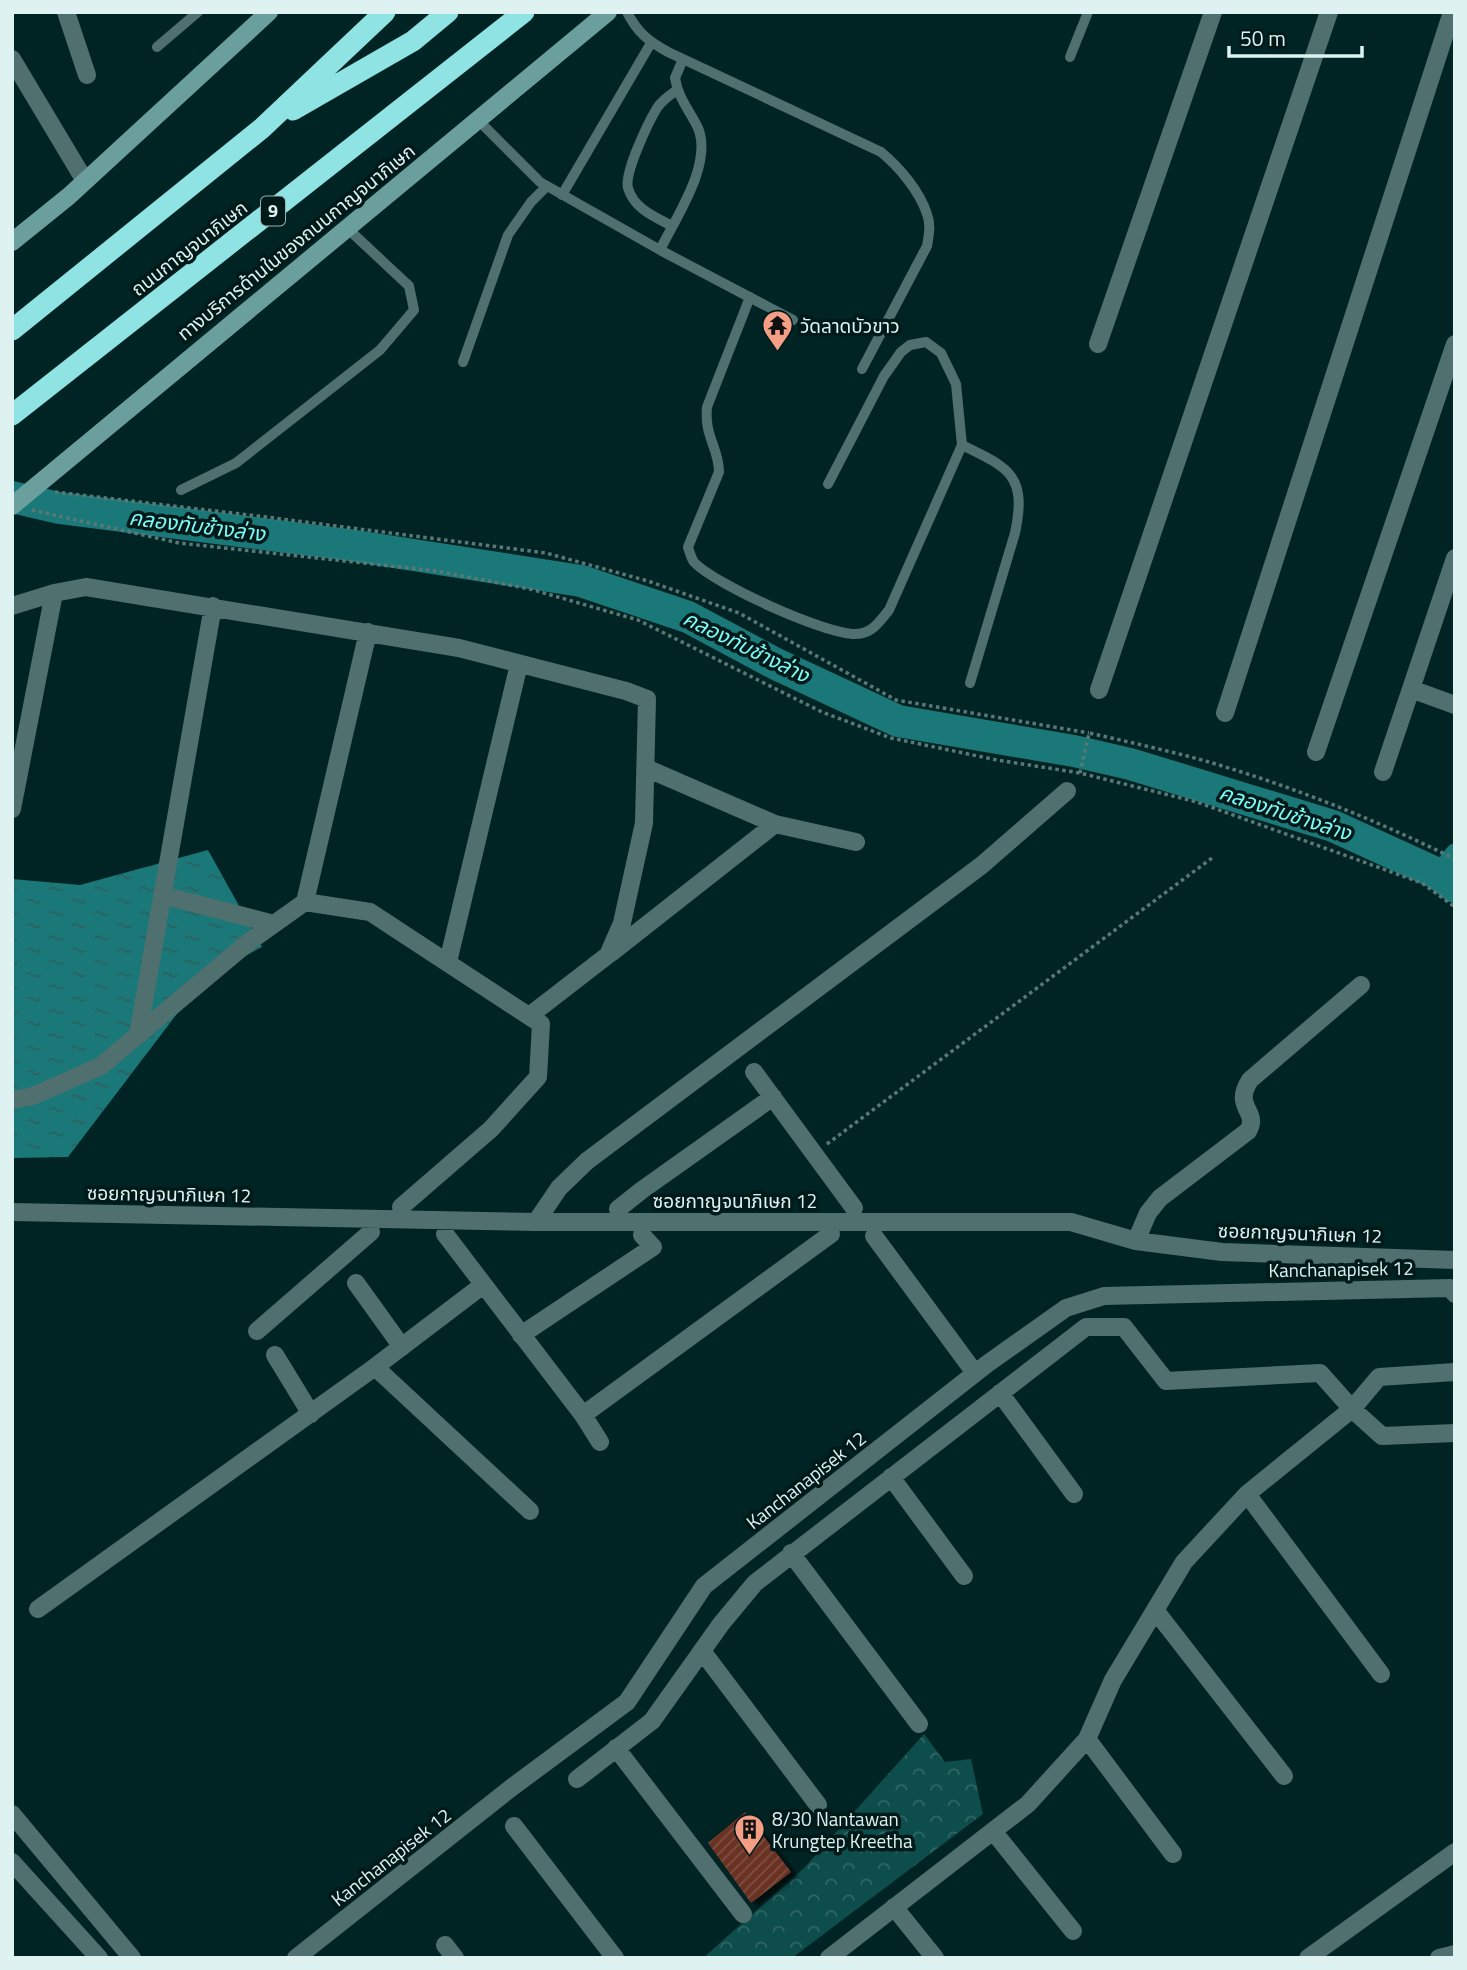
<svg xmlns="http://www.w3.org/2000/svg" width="1467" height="1970" viewBox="0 0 1467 1970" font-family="'Titillium Web','Noto Sans Thai',sans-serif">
	<defs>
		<pattern id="park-crowns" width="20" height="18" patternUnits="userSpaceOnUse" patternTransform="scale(1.75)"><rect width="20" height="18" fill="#0d4d4c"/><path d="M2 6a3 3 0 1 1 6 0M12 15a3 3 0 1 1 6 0" fill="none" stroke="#306766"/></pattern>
		<pattern id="water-ripples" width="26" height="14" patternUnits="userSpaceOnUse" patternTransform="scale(1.75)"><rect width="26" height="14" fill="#1a7878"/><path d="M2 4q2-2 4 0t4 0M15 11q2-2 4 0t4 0" fill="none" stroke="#2e6060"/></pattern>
		<pattern id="building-hatch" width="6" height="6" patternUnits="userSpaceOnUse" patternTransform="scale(1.75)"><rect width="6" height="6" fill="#693223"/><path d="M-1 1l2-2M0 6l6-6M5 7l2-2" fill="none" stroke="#7e5043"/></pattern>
		<filter id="shadow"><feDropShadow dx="7" dy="4" stdDeviation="2" flood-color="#0009"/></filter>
	</defs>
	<rect width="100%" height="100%" fill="#002424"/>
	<path fill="url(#park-crowns)" d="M 924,1734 L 945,1762 L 971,1759 L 983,1814 L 792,1958 L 703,1958 L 804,1868 Z"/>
	<path fill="url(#water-ripples)" d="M 208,850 L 262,947 L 205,977 L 68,1157 L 12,1158 L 12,879 L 80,885 Z"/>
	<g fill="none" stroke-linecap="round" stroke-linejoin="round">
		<path stroke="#1a7878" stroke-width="19" d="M 1438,874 L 1455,853"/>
		<path stroke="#1a7878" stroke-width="32" d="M 12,497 L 59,508 L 349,545 L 581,581 L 688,617 L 776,664 L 898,721 L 1074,751 L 1130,764 L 1333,826 L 1438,874 L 1455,887"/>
	</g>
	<path fill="url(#building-hatch)" filter="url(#shadow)" d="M 745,1812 L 791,1872 L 751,1903 L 708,1843 Z"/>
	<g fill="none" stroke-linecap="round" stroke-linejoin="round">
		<path stroke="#5b7878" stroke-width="3.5" stroke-dasharray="3.5 3.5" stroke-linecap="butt" d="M 55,492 L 266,517 L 546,553 L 648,581 L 739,613 L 896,700 L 1089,733
			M 32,510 L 179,543 L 437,571 L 530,589 L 638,620 L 822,712 L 891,738 L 997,760 L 1080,773 L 1197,802 L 1422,883 L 1455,907
			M 1080,773 L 1089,733 C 1129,742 1170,751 1209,762 C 1294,787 1376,820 1455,859
			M 827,1144 L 1212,858"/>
		<path stroke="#4f706f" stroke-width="10" d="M 627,12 C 637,32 648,41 668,52 L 881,152 C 899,167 919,190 927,214 C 931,224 929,235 927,246 L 862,369
			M 157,47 L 198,12
			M 1070,57 L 1088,12
			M 478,120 L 540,182 L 660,250 L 793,320
			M 562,195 L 651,43
			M 672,226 C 655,217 634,209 628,188 C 624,173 648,123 657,108 C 662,100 670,95 677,90
			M 660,250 C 676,217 713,164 698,128 C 690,111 678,98 675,78 L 683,59
			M 750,297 L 707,407 C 704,437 719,448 719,472 L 688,547 C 690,553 691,558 694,562 C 714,584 826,635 856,634 C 872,634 880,621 889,610 L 962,445 L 956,384 L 941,353 L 926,342 L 910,345 L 901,352 L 884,376 L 828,484
			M 463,362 L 508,235 L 531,202 L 547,186
			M 962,445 C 1010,468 1027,476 1015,533 L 970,683
			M 181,490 L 236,463 L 380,350 L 414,310 L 409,286 L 347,228"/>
		<path stroke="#4f706f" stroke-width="18" d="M 66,12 L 87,75
			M 12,59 L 85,181
			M 1098,344 L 1213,12
			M 12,606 L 54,593 L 86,587 L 459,648 L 626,691 L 647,699 L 644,823 L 622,923 L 608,955 L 529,1016
			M 1411,689 L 1455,705
			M 1099,690 L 1329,12
			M 1225,713 L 1452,12
			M 1316,752 L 1455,344
			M 646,768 L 775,824 L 856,842
			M 1383,772 L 1455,558
			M 12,809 L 54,593
			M 162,895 L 274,924
			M 305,902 L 368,632
			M 611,953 L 775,824
			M 448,962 L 519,664
			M 138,1035 L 213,606
			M 754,1072 L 854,1208
			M 12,1100 L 33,1096 L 101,1066 L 246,944 L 305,902 L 370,912 L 541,1024 L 538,1077 L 491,1129 L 401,1207
			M 618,1209 L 642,1190 L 773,1097
			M 12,1212 L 536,1222 L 1071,1222 L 1136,1241 L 1222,1252 L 1455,1260
			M 536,1222 L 559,1188 L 587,1161 L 982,865 L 1067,791
			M 445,1234 L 583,1415 L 600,1442
			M 874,1236 L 975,1373
			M 1136,1241 L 1148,1213 L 1160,1198 L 1248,1131 C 1260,1111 1232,1108 1250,1080 L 1361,985
			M 356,1283 L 402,1347
			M 257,1331 L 371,1232
			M 521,1335 L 653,1247 L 642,1235
			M 275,1355 L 311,1414
			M 375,1367 L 530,1511
			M 1455,1372 L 1379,1377 L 1352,1409 L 1382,1436 L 1455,1433
			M 1000,1393 L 1074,1494
			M 583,1415 L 831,1234
			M 891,1477 L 964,1576
			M 1247,1494 L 1381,1674
			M 791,1553 L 919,1724
			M 38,1609 L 375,1367 L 483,1285
			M 1155,1610 L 1284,1776
			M 702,1651 L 818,1805
			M 1087,1739 L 1173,1854
			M 616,1748 L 743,1914
			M 577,1779 L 652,1721 L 721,1624 L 755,1583 L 1086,1327 L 1124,1327 L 1166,1381 L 1320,1373 L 1352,1409 L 1247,1494 L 1184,1562 L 1113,1680 L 1087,1739 L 1028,1804 L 829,1958
			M 12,1814 L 132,1958
			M 514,1826 L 615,1958
			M 993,1831 L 1073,1931
			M 12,1862 L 99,1958
			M 894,1907 L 935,1958
			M 445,1945 L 455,1958
			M 296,1958 L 511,1788 L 627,1702 L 704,1586 L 987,1364 L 1066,1308 L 1104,1296 L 1450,1288 L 1455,1294
			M 1308,1958 L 1455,1852
			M 1439,1958 L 1455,1954"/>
		<path stroke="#6a9f9d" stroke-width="18" d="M 12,242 L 69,196 L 269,12
			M 12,506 L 608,12"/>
		<path stroke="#8fe4e3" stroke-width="21" d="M 293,110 L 413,41 L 448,12
			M 12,330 L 261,129 L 385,12
			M 12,415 L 524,12"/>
	</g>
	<defs>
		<symbol id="temple-pin" viewBox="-11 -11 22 30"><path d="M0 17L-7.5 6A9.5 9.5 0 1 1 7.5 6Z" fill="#f49e86" stroke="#001919"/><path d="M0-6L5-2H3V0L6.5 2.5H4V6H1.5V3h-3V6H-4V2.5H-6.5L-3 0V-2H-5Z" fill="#111"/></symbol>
		<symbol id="building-pin" viewBox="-11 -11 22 30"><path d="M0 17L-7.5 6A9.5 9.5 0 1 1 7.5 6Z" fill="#f49e86" stroke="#001919"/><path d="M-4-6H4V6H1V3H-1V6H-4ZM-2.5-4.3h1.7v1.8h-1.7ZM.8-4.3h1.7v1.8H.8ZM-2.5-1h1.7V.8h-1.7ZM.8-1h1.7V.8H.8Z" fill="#111"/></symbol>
	</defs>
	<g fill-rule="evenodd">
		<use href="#temple-pin" x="760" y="308" width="35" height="47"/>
		<use href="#building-pin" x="732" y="1812" width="35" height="47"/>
	</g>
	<g text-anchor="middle" stroke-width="7" stroke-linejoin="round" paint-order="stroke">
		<rect fill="#001919" stroke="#9bb1b0" stroke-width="2" x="261" y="196.5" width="24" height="29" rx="5"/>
		<g font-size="18" font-weight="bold" fill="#def2f1">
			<text x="273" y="217">9</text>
		</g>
		<g font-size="19" fill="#def2f1" stroke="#001919">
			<text transform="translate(296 242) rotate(-39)" y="7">ทางบริการด้านในของถนนกาญจนาภิเษก</text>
			<text transform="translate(189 248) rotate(-38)" y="7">ถนนกาญจนาภิเษก</text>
			<text transform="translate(169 1194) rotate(1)" y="7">ซอยกาญจนาภิเษก 12</text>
			<text x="735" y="1208">ซอยกาญจนาภิเษก 12</text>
			<text transform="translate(1300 1233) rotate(2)" y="7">ซอยกาญจนาภิเษก 12</text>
			<text transform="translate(1341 1269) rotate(-1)" y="7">Kanchanapisek 12</text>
			<text transform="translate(806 1480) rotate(-38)" y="7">Kanchanapisek 12</text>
			<text transform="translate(391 1857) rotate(-38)" y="7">Kanchanapisek 12</text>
		</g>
		<g font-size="19" fill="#def2f1" stroke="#001919" text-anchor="start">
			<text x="800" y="333">วัดลาดบัวขาว</text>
			<text x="772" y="1826">8/30 Nantawan<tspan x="772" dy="22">Krungtep Kreetha</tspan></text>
		</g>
		<g font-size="21" font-style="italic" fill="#7dfbf9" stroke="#001919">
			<text transform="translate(197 526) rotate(7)" y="7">คลองทับช้างล่าง</text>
			<text transform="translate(746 647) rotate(26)" y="7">คลองทับช้างล่าง</text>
			<text transform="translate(1285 813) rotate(18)" y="7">คลองทับช้างล่าง</text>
		</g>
	</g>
	<rect width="1467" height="1970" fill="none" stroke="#def2f1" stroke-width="28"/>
	<path d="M1229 46v10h133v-10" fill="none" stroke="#def2f1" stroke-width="3.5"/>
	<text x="1240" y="46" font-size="21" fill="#def2f1" stroke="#001919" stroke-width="5" paint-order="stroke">50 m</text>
</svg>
